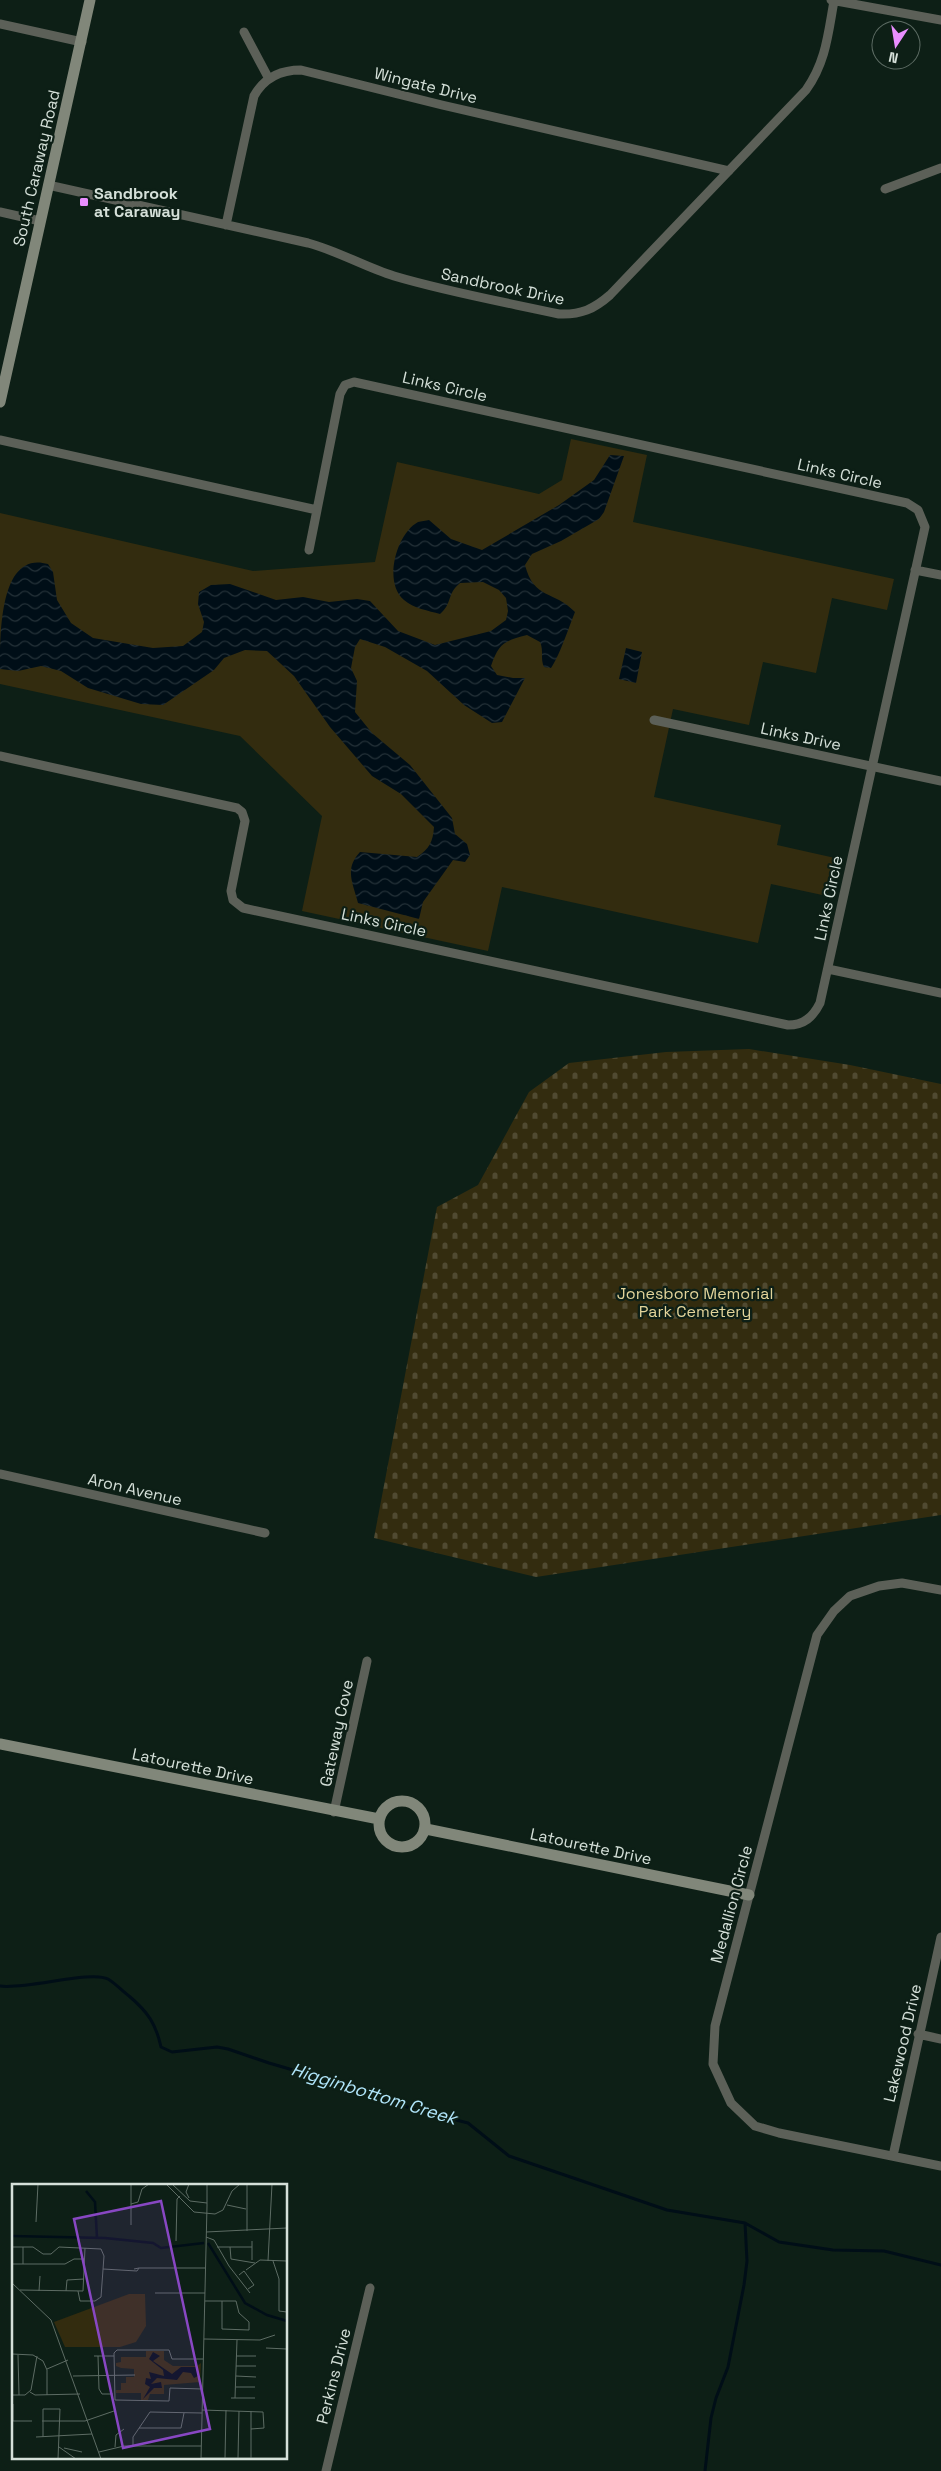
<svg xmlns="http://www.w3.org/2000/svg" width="941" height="2471" viewBox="0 0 941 2471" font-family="'Space Grotesk',sans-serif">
	<defs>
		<pattern id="cemetery-stones" width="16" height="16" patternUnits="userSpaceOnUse" patternTransform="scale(1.25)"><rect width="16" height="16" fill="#332c0f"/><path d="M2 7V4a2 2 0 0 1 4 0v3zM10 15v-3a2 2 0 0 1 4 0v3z" fill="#504a31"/></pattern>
		<pattern id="water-waves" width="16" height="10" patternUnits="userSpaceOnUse" patternTransform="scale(1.25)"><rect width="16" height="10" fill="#000e17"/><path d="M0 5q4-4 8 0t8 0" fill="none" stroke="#243138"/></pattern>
	</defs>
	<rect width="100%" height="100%" fill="#0d1f16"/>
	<path fill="#332c0f" d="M 571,439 L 647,455 L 633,522 L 894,579 L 887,610 L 832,598 L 816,673 L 763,662 L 749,725 L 673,709 L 654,797 L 781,825 L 777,845 L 835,858 L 827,896 L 771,884 L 758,943 L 502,887 L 488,951 L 302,911 L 322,816 L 240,736 L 0,684 L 0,513 L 253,571 L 375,562 L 397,462 L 539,494 L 562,480 Z"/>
	<path fill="url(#cemetery-stones)" d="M 749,1049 L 850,1065 L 941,1084 L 941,1515 L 536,1577 L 374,1538 L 437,1207 L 478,1185 L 529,1092 L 569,1063 L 666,1052 Z"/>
	<path fill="url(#water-waves)" d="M 610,455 L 624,456 L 604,512 L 599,519 L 561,541 L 532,554 L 525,565 C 534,600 554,590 575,612 C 569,627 559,657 551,668 L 544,667 C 540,659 544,651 540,642 L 527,635 C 504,641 499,643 491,666 L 497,675 L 513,678 L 525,678 L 502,722 L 492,723 L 464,705 L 427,671 L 385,647 L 360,639 L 355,647 L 351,668 L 357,681 L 355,712 L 372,733 L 410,765 L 452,818 L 455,834 L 467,844 L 470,855 L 465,862 L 453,860 L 423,902 L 419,919 L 358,903 C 353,883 344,869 360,852 L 417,857 C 429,849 433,842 434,827 L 401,794 L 372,776 L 330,727 L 294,676 L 267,651 L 245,650 L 224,658 L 214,670 L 163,705 L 141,704 L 88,688 L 61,671 L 41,666 L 18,671 L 0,669 C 0,631 0,550 48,564 L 53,572 L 57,600 L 71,623 L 93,638 L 153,648 L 183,646 L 202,632 L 204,622 L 198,604 L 199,592 L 211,585 L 230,584 L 276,600 L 303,597 L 329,602 L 357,599 L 370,601 L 398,631 L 435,645 L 491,631 L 506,620 L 508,611 L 506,598 L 499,590 L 483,582 L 460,583 C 446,595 453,603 440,614 C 429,611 413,608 404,600 C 383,583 396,534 418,522 C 421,521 426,521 429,520 L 451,539 L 482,550 L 559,505 L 594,480 Z
		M 626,648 L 642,652 L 636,683 L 619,679 Z"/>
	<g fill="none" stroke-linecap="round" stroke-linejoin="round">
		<path stroke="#000e17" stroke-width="3" d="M 0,1986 C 26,1990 91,1970 108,1979 C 115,1983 122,1991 129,1996 C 148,2012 156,2024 161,2047 L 172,2052 L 217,2047 L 228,2049 L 269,2063 L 341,2084 L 413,2109 L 468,2123 L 509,2156 L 667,2210 L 745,2223 L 779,2242 L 833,2250 L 884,2251 L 941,2265
			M 705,2471 L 711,2418 L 716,2398 L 728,2367 L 744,2285 L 747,2261 L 745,2223"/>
		<path stroke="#5c6058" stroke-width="9" d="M 831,0 L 941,20
			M 0,24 L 82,42
			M 244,32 L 269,79
			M 48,185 L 308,243 C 338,251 365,267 394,276 C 448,292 504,302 559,314 C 581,315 594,309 610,295 L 806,90 C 826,62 828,34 834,1
			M 885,189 L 941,168
			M 0,212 L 40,221
			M 226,225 L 254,96 C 264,78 280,70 301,70 L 442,105 L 729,171
			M 0,440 L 317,510 L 340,394 L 345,385 L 354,382 L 907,503 L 918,510 L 925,527 L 820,1003 C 813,1017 804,1025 788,1025 L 243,908 L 233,900 L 231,891 L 245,821 L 242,812 L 237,808 L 0,756
			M 309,550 L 317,510
			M 915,570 L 941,575
			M 654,720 L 941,781
			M 828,969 L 941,993
			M 0,1474 L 265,1533
			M 941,1590 L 902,1583 L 879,1586 L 850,1596 L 834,1611 L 817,1635 L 715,2026 L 713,2064 L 731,2103 L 755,2126 L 779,2133 L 941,2166
			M 334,1812 L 367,1661
			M 918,2034 L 941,2039
			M 893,2156 L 941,1937
			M 326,2471 L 370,2288"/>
		<path stroke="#81877a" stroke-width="11" d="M 0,402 L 90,0
			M 0,1744 L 379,1819
			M379 1824a23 23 0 1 1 46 0a23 23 0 1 1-46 0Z
			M 426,1829 L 749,1895"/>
	</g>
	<rect fill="#e98efe" stroke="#0d1f16" stroke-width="2" x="79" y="197" width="10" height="10" rx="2.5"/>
	<g text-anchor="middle" stroke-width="4.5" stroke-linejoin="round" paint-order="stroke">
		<g font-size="16" fill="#d5e0d9" stroke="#0d1f16">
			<text transform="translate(426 85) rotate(14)" y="6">Wingate Drive</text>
			<text transform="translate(36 168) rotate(-77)" y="6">South Caraway Road</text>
			<text transform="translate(503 286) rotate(12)" y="6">Sandbrook Drive</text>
			<text transform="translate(445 386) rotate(13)" y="6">Links Circle</text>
			<text transform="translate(840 473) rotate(13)" y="6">Links Circle</text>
			<text transform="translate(801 736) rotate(12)" y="6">Links Drive</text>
			<text transform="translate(828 898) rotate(-78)" y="6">Links Circle</text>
			<text transform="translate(384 922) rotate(12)" y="6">Links Circle</text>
			<text transform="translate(135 1489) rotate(13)" y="6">Aron Avenue</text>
			<text transform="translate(336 1733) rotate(-78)" y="6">Gateway Cove</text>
			<text transform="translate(193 1766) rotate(12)" y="6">Latourette Drive</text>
			<text transform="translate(591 1846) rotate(12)" y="6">Latourette Drive</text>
			<text transform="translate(731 1904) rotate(-75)" y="6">Medallion Circle</text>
			<text transform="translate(902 2043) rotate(-77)" y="6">Lakewood Drive</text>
			<text transform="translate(333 2376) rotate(-76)" y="6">Perkins Drive</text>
		</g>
		<g font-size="16" font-weight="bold" fill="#d5e0d9" stroke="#0d1f16" text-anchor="start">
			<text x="94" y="199">Sandbrook<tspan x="94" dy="18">at Caraway</tspan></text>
		</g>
		<g font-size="16" fill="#e2d49a" stroke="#0d1f16">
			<text x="695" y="1299">Jonesboro Memorial<tspan x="695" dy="18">Park Cemetery</tspan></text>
		</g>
		<g font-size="18" font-style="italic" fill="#b1e6fb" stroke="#0d1f16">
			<text transform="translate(374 2094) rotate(17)" y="6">Higginbottom Creek</text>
		</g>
	</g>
	<g transform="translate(12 2184)">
		<rect width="275" height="275" fill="#0d1f16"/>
		<path d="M 134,167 L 152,167 L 152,176 L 161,182 L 185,182 L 189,179 L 188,198 L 152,201 L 152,210 L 138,210 L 136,216 L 129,216 L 129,209 L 104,209 L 104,206 L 109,206 L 109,199 L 114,199 L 114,193 L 122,193 L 122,185 L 109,184 L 104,182 L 104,179 L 109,178 L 109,173 L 134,173 Z" fill="#332c0f"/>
		<path d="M 117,110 L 133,110 L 134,142 L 124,158 L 108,163 L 53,163 L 42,138 Z" fill="#332c0f"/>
		<path d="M 141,168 L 148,172 L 141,177 L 160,190 L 169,183 L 186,183 L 186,192 L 182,194 L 179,189 L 171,188 L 165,196 L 145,194 L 139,200 L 149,198 L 150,204 L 142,204 L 131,215 L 138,203 L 133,200 L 134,194 L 139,195 L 137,188 L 152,192 L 151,186 L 137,175 Z" fill="#000e17"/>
		<path fill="none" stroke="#000e17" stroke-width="2.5" d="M 74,7 L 83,18 L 85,54M 0,52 L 93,54 L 141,59 L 149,64 L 192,59M 196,59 L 233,119 L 255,131 L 275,137"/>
		<path fill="none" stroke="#5d6c64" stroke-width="1" d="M 154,0 L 182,28 L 203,30 L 211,26 L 220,7 L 228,0M 160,0 L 178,17 L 195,19M 235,0 L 235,47M 177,14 L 174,8 L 177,0M 119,20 L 126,18 L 130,5 L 137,0M 215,21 L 234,25M 195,22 L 195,0M 24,38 L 26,0M 119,41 L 119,0M 194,48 L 275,44M 194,53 L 202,56 L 217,82 L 238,109M 164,57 L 165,15 L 168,12M 240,57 L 240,76M 0,63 L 21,63 L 31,70 L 39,70 L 47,63 L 89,65 L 92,72 L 89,113 L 83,117 L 68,117 L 66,107M 205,63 L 240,63M 218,63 L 219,75 L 243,79M 256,77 L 260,0M 261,77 L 267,95 L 267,127 L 275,128M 0,80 L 53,80 L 62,75 L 73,75M 11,80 L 11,63M 127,84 L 193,84M 91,85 L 125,87 L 127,84 L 122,85M 234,86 L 248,76 L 275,77M 227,91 L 232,87 L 242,101 L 236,105M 0,99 L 39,136 L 89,275M 8,106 L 71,107 L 73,64M 27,107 L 28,92M 54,107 L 55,96 L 72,95M 143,109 L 193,109M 193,117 L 224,117 L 227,129 L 237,138 L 237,146 L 210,145 L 210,117M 192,155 L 248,156 L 263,151M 254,164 L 275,165M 0,170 L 21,171 L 31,177 L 35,186 L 35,211M 6,171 L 7,211M 82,172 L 102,172M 86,172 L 87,205 L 90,210 L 101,210M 224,172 L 244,172M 224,182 L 244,182M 35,185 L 56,176M 61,192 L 123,191M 224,192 L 244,193M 224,203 L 243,203M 190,205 L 158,204 L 157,217 L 103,216 L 102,169 L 105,166 L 157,166 L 160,175 L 191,175M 18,208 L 23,211 L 68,210M 0,211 L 13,211 L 19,206 L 25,172M 219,214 L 243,214M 223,214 L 225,156M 190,226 L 251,228 L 252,244 L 239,245M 0,237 L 20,237M 1,237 L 1,220M 30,237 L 73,237 L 102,227M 127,244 L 169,244 L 172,229M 24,253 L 80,250M 31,253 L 31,225 L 48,225 L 46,275M 121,261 L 121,253 L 138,228 L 190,229M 47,263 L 64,275M 103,263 L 104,251 L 112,245M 52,264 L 70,268M 87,268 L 112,262 L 189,262M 189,274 L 275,274M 213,274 L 214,226M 226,274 L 227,227M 239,274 L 239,227M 189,275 L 195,22"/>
		<path fill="#8847c3" fill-opacity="0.15" stroke="#8847c3" stroke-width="2.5" d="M 149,17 L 198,245 L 111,264 L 62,35 Z"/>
		<rect width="275" height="275" fill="none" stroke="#d5e0d9" stroke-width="2.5"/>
	</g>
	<g transform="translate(896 45) rotate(192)"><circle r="24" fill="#0d1f16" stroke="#5d6c64"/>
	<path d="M0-4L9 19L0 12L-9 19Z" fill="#e98efe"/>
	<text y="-8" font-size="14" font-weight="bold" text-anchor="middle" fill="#d5e0d9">N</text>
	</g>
</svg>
